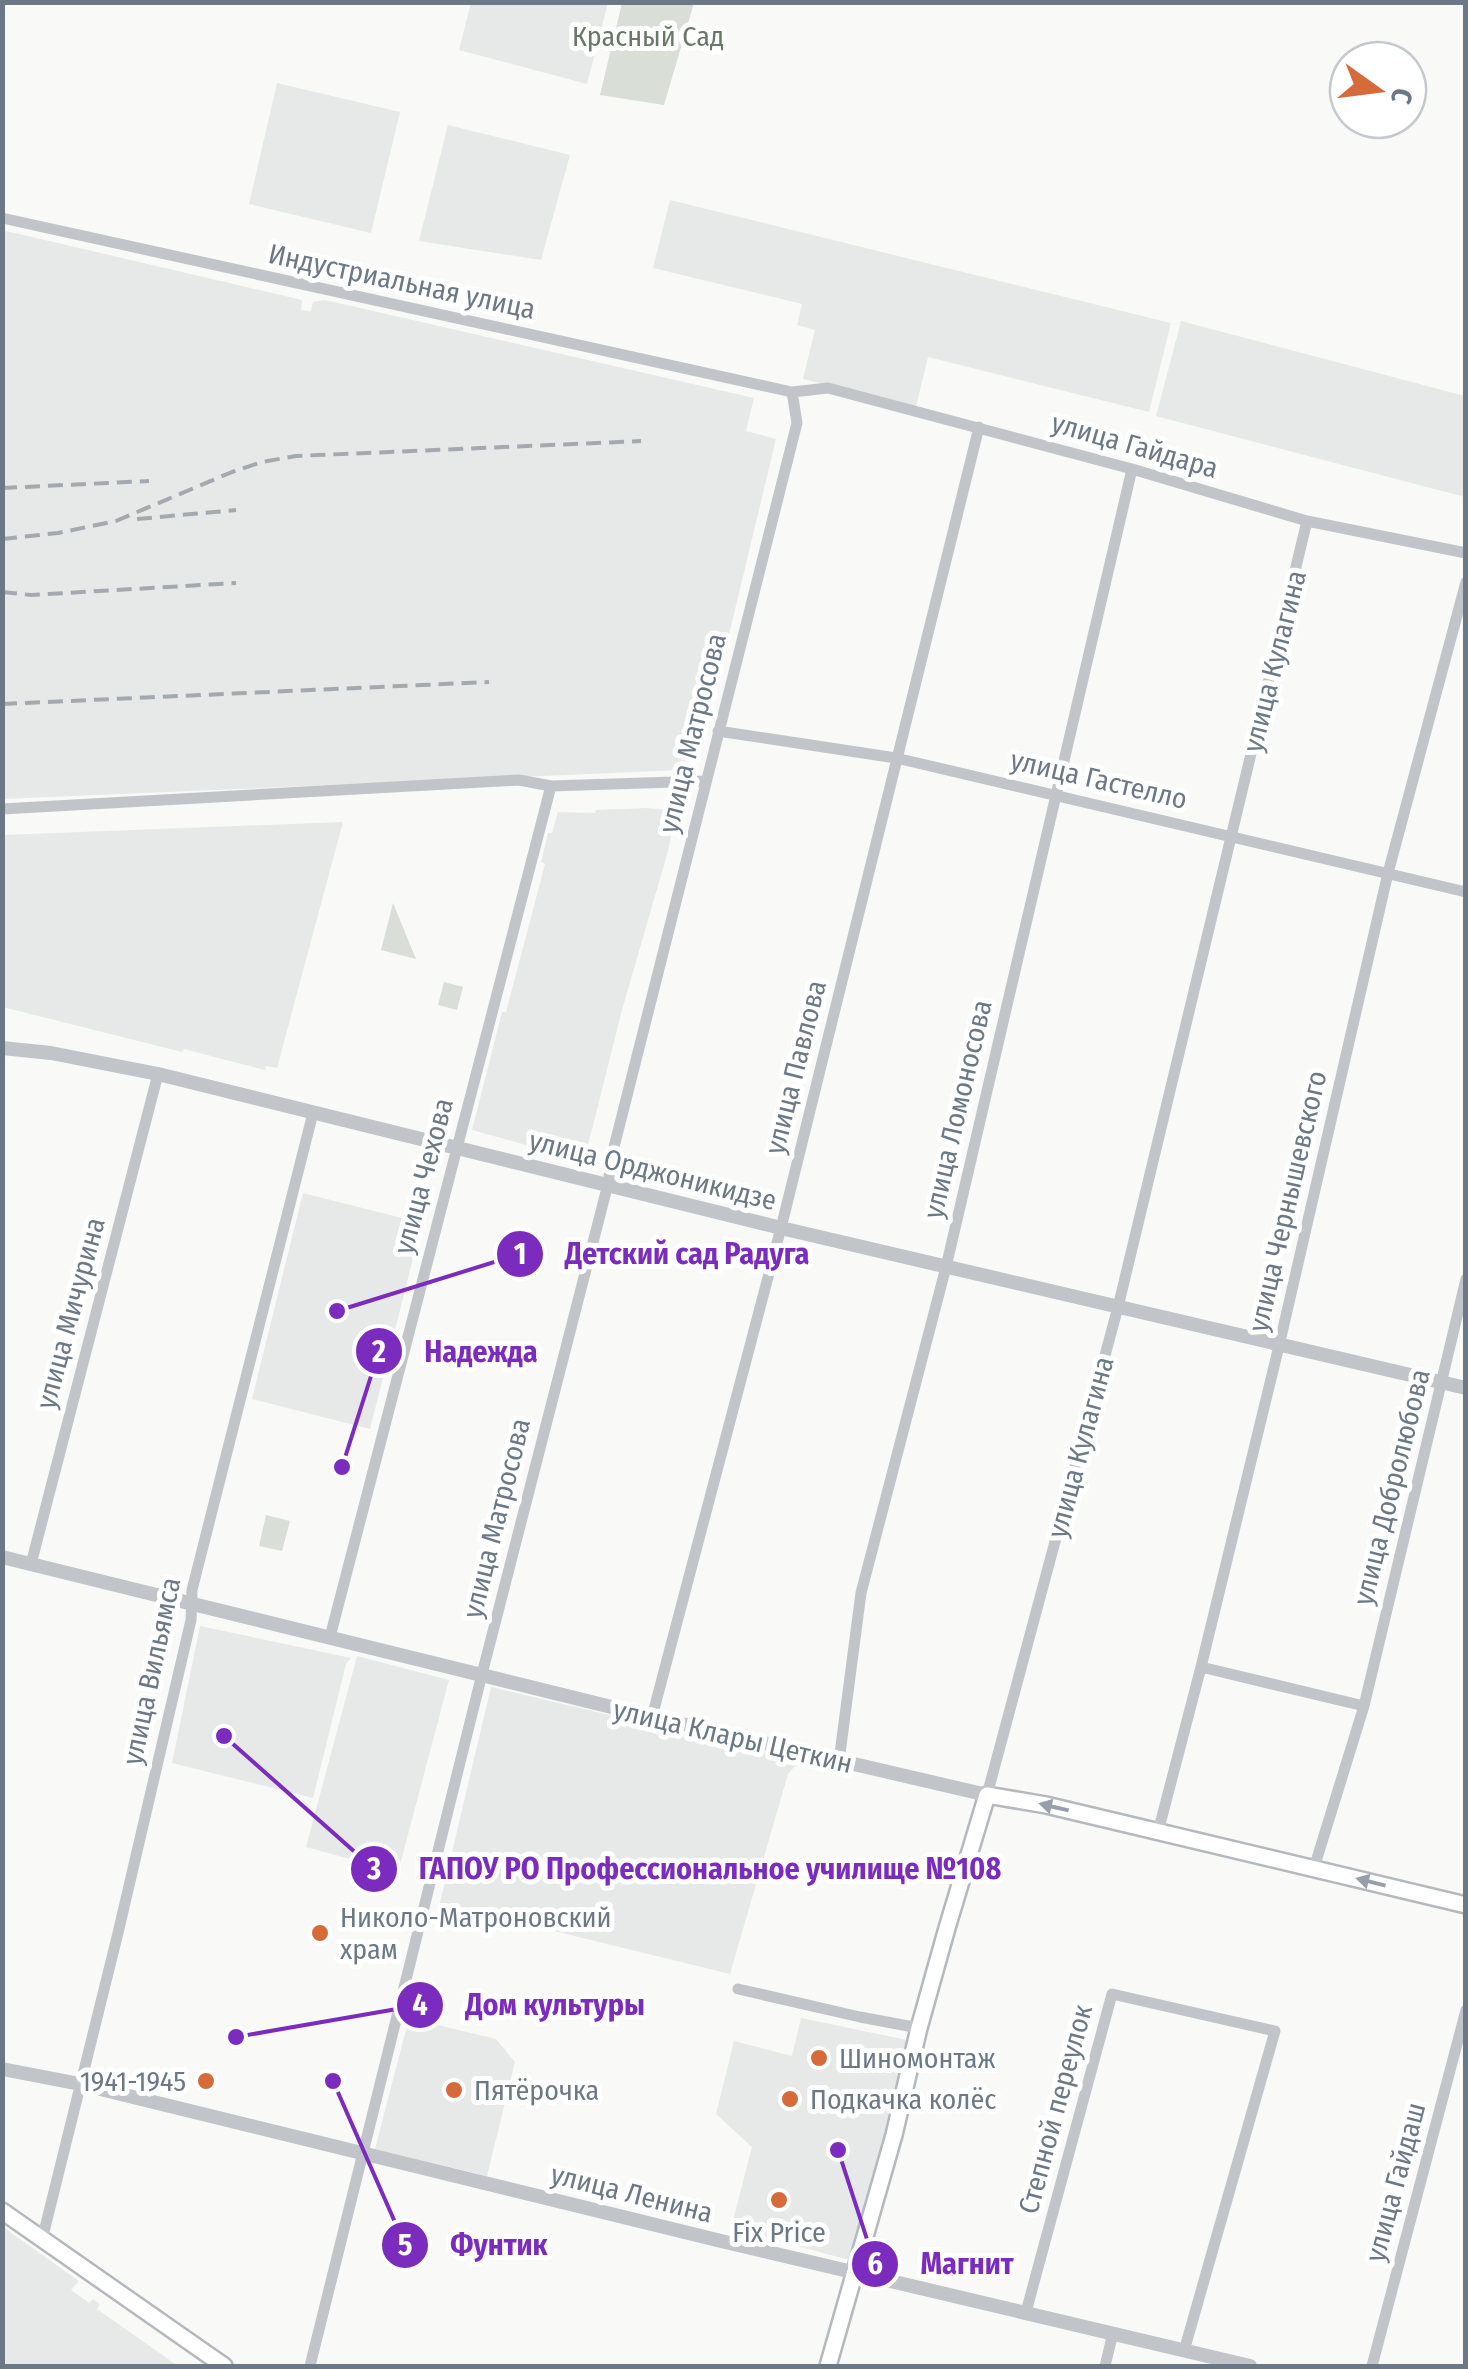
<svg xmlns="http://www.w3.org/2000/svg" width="1468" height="2369" viewBox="0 0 1468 2369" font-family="'Fira Sans Condensed',sans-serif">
	<rect width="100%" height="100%" fill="#f9f9f8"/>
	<path fill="#e7e8e8" d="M 471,3 L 608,3 L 587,84 L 459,50 Z
		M 277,83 L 400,112 L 371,233 L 249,204 Z
		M 448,125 L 570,155 L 541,260 L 419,241 Z
		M 670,200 L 1171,323 L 1149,412 L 928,357 L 916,407 L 803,379 L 815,330 L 797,325 L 802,304 L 653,268 Z
		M 2,230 L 302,300 L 301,310 L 311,311 L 313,302 L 325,300 L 754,398 L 746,431 L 776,439 L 709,718 L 685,720 L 686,748 L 691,749 L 689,756 L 682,770 L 3,799 Z
		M 1181,321 L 1465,396 L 1465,497 L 1156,416 Z
		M 645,808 L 676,810 L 668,851 L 622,1010 L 584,1161 L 472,1130 L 502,1012 L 506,1012 L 545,864 L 541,862 L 548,833 L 552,833 L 558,812 L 595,813 L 596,810 Z
		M 343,822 L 277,1068 L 266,1066 L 265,1070 L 184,1049 L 182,1052 L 3,1007 L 3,835 Z
		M 303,1193 L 422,1223 L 370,1429 L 252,1399 Z
		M 200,1626 L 351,1658 L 346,1664 L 313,1798 L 172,1763 Z
		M 357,1656 L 449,1680 L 398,1872 L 306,1847 Z
		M 491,1687 L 800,1760 L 788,1774 L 730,1974 L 440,1903 Z
		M 409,2018 L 496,2039 L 515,2062 L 487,2176 L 375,2149 Z
		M 801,2018 L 907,2040 L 853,2261 L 731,2228 L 752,2147 L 716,2114 L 734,2041 L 792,2056 Z
		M 3,2227 L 79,2281 L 71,2290 L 89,2303 L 93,2299 L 100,2304 L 97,2309 L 178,2366 L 3,2366 Z"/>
	<path fill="#d9ded7" d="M 622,3 L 694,3 L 664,105 L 600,95 Z
		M 393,903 L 416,959 L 381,950 Z
		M 444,982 L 463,987 L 457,1010 L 438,1005 Z
		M 266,1515 L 290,1521 L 282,1551 L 259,1546 Z"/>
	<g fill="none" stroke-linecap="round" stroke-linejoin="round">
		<defs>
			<path id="secondary" d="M 2,2211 L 224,2366
				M 828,2366 L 894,2135 L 919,2028 L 947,1928 L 987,1795 L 1046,1805 L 1466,1905"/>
		</defs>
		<use href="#secondary" stroke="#b4b9be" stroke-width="20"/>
		<path stroke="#c1c5c9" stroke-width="11" d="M 2,218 L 792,392 L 828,388 L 1132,469 L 1307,521 L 1466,553
			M 718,731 L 896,758 L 1466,892
			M 2,809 L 519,780 L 551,786 L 705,781
			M 31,1564 L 158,1074
			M 330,1637 L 551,786
			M 1201,1667 L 1364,1706
			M 652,1717 L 781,1228 L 979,427
			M 839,1761 L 861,1593 L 946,1267 L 1132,469
			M 987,1795 L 1118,1307 L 1307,521
			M 1158,1832 L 1201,1667 L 1279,1346 L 1388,873 L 1466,582
			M 1314,1868 L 1364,1706 L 1466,1279
			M 738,1989 L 860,2017 L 919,2028
			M 42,2240 L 118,1933 L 191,1620 L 192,1590 L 313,1113
			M 1026,2312 L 1112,1994 L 1275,2031 L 1184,2351
			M 310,2366 L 482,1674 L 608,1184 L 612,1155 L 797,423 L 792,392
			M 1105,2366 L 1113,2333
			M 1372,2366 L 1466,2010"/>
		<path stroke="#c1c5c9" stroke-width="14" d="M 2,1048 L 51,1053 L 158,1074 L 781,1228 L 1466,1388
			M 2,1557 L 652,1717 L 987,1795
			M 2,2069 L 80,2084 L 717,2240 L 1250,2366"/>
		<use href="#secondary" stroke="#fff" stroke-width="15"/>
		<path stroke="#a3a9af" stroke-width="4" stroke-dasharray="15 8" stroke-linecap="butt" d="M 2,488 L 149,481
			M 137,519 L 236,510
			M 2,539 L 58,533 L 116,521 L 232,472 L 262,462 L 296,456 L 641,441
			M 2,592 L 31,595 L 236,583
			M 2,704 L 489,682"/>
	</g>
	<defs><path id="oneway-solid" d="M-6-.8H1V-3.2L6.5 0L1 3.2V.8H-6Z" transform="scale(2.5)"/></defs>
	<g fill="#97a0aa">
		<use href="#oneway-solid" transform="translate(1054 1807) rotate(-167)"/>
		<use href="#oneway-solid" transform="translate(1371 1882) rotate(-166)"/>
	</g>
	<g fill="#d66a3b" stroke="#fff" stroke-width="4">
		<circle cx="320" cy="1933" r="10"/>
		<circle cx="819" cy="2058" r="10"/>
		<circle cx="206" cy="2081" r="10"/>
		<circle cx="454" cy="2090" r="10"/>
		<circle cx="790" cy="2099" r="10"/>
		<circle cx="779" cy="2200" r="10"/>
	</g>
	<g text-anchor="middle" stroke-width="10" stroke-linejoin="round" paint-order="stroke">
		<g font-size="28" fill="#677965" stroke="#fff">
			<text x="648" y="46">Красный Сад</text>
		</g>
		<g font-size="28" fill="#6b7886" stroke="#fff">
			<text transform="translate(402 281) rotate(12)" y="10">Индустриальная улица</text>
			<text transform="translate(1135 445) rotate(16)" y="10">улица Гайдара</text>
			<text transform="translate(1274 661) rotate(-76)" y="10">улица Кулагина</text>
			<text transform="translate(692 733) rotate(-76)" y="10">улица Матросова</text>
			<text transform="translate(1099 779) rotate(13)" y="10">улица Гастелло</text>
			<text transform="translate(795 1067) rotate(-76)" y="10">улица Павлова</text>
			<text transform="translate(957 1109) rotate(-77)" y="10">улица Ломоносова</text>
			<text transform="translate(653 1170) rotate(14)" y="10">улица Орджоникидзе</text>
			<text transform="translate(423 1176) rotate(-75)" y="10">улица Чехова</text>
			<text transform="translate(1287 1201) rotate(-77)" y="10">улица Чернышевского</text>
			<text transform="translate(70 1313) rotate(-75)" y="10">улица Мичурина</text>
			<text transform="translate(1080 1447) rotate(-75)" y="10">улица Кулагина</text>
			<text transform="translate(1391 1487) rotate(-76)" y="10">улица Добролюбова</text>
			<text transform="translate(496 1518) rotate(-76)" y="10">улица Матросова</text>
			<text transform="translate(151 1671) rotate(-78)" y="10">улица Вильямса</text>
			<text transform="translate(733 1736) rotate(13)" y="10">улица Клары Цеткин</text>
			<text transform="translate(1055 2109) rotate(-75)" y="10">Степной переулок</text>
			<text transform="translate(1395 2182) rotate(-75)" y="10">улица Гайдаш</text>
			<text transform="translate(632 2193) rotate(14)" y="10">улица Ленина</text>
		</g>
		<g font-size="28" fill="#6b7886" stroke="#fff" text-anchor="start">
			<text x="340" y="1927">Николо-Матроновский<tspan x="340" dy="32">храм</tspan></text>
			<text x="839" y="2068">Шиномонтаж</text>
			<text x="186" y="2091" text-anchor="end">1941-1945</text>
			<text x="474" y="2100">Пятёрочка</text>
			<text x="810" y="2109">Подкачка колёс</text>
			<text x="779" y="2242" text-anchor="middle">Fix Price</text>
		</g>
	</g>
	<path fill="none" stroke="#7b2cbf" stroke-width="4" d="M337 1311L520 1254M342 1467L379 1351M224 1736L374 1869M236 2037L420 2005M333 2081L405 2245M838 2150L875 2264"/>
	<g fill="#7b2cbf" stroke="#fff" stroke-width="4">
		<circle cx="337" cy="1311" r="10"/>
		<circle cx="342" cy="1467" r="10"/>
		<circle cx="224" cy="1736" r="10"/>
		<circle cx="236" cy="2037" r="10"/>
		<circle cx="333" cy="2081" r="10"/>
		<circle cx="838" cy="2150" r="10"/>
		<circle cx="520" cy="1254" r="25"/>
		<circle cx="379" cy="1351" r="25"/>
		<circle cx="374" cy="1869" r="25"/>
		<circle cx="420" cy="2005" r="25"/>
		<circle cx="405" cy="2245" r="25"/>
		<circle cx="875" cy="2264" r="25"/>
	</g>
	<g font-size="30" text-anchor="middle" font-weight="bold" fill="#fff">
		<text x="520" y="1264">1</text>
		<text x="379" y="1362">2</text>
		<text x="374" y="1879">3</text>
		<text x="420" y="2015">4</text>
		<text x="405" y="2255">5</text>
		<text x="875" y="2274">6</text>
	</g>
	<g font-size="30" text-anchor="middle" font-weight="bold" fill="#7b2cbf" stroke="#fff" stroke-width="10" stroke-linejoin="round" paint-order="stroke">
		<text x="687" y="1264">Детский сад Радуга</text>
		<text x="481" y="1362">Надежда</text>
		<text x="710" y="1879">ГАПОУ РО Профессиональное училище №108</text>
		<text x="555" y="2015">Дом культуры</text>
		<text x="499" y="2255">Фунтик</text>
		<text x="967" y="2274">Магнит</text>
	</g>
	<rect width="1468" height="2369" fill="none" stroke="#6b7886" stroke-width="10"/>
	<g transform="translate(1378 90) rotate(104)"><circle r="48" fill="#ffffff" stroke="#c4c9cf" stroke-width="2.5"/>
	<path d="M0-8L18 38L0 25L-18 38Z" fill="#d66a3b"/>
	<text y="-15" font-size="28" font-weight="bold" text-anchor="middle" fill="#6b7886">С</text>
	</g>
</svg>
